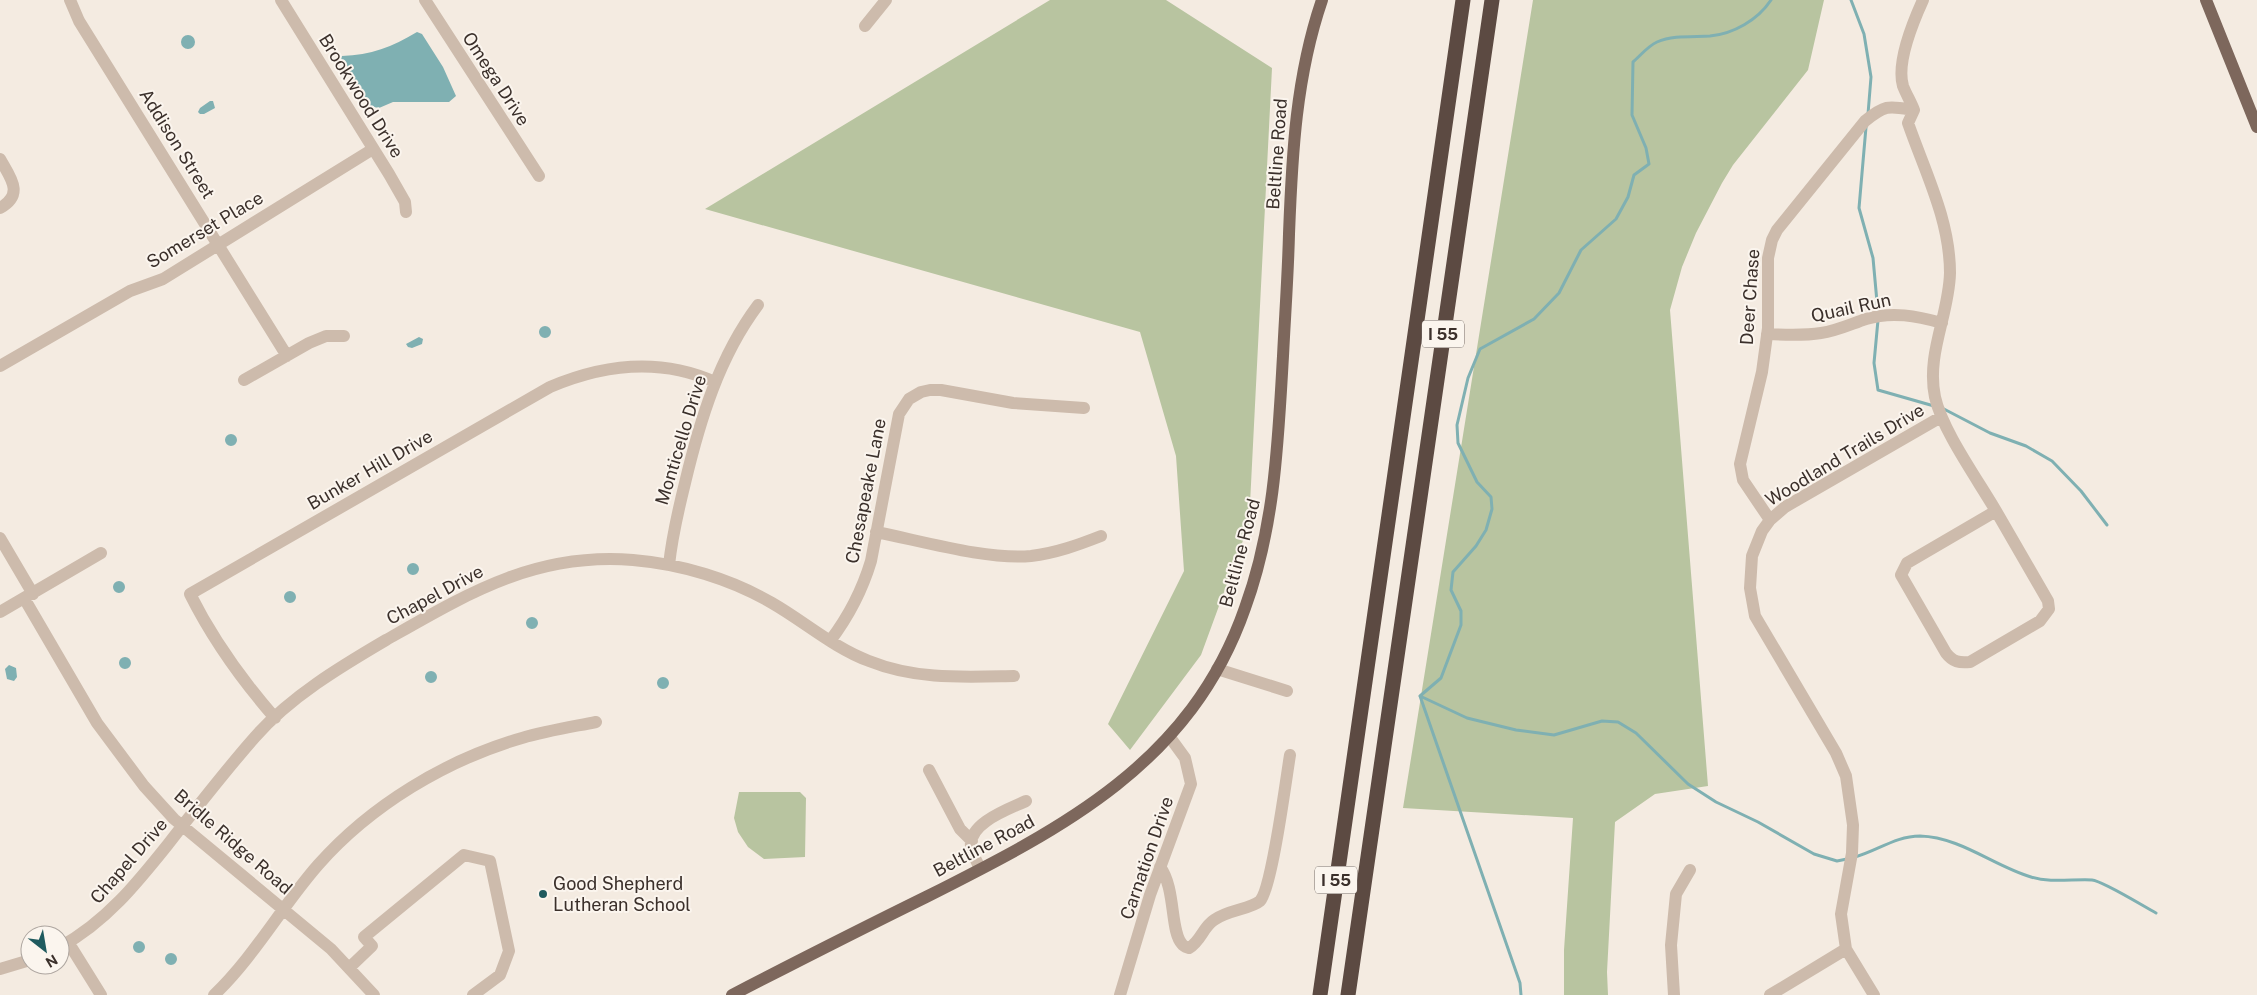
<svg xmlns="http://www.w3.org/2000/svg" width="2257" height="995" viewBox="0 0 2257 995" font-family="'Public Sans',sans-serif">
	<rect width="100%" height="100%" fill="#f4ebe1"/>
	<path fill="#b8c4a0" d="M 1050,0 L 1166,0 L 1272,68 L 1249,524 L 1201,655 L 1130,750 L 1108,724 L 1184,571 L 1176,456 L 1140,332 L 705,209 Z
		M 1533,0 L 1824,0 L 1808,70 L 1733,165 L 1722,183 L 1696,233 L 1682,267 L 1670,310 L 1708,786 L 1655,794 L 1615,822 L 1607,972 L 1608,995 L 1564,995 L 1564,950 L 1573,818 L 1403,808 Z
		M 739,792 L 800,792 L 806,798 L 805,857 L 764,859 L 748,847 L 738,832 L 734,818 Z"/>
	<path fill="#7fb0b2" d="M 417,32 L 422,34 L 443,67 L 456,96 L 449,102 L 393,102 L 379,108 L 369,106 L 339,60 L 342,56 C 371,55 392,47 417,32 Z
		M181 42a7 7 0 1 1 14 0a7 7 0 1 1-14 0Z
		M 210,101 L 213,101 L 215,108 L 204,114 L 200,114 L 198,112 L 200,108 Z
		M539 332a6 6 0 1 1 12 0a6 6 0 1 1-12 0Z
		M 419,337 L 423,339 L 422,344 L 412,348 L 408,347 L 406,344 Z
		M225 440a6 6 0 1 1 12 0a6 6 0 1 1-12 0Z
		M407 569a6 6 0 1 1 12 0a6 6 0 1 1-12 0Z
		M113 587a6 6 0 1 1 12 0a6 6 0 1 1-12 0Z
		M284 597a6 6 0 1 1 12 0a6 6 0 1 1-12 0Z
		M526 623a6 6 0 1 1 12 0a6 6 0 1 1-12 0Z
		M119 663a6 6 0 1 1 12 0a6 6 0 1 1-12 0Z
		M 9,665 L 16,668 L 17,677 L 14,681 L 7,679 L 5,669 Z
		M425 677a6 6 0 1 1 12 0a6 6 0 1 1-12 0Z
		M657 683a6 6 0 1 1 12 0a6 6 0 1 1-12 0Z
		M133 947a6 6 0 1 1 12 0a6 6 0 1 1-12 0Z
		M165 959a6 6 0 1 1 12 0a6 6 0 1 1-12 0Z"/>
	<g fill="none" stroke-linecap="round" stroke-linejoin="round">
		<path stroke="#7fb0b2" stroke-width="3" d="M 1851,0 L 1864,34 L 1871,77 L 1868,114
			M 1866,127 L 1859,208 L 1873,258 L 1878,313
			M 1878,320 L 1874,363 L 1878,390 L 1934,406
			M 1942,408 L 1990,433 L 2026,446 L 2052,461 L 2081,491 L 2107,525
			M 1420,696 L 1441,678 L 1461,625 L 1461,611 L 1451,590 L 1453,572 L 1476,546 L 1486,530 L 1492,509 L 1491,497 L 1477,482 L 1458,443 L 1457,425 L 1468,378 L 1480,349 L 1534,319 L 1559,293 L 1581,250 L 1616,219 L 1628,197 L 1634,175 L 1649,164 L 1646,148 L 1632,115 L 1633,62 C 1640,56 1648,46 1657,42 C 1673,35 1693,37 1710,36 C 1733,34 1758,20 1771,0
			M 1420,696 L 1467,718 L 1516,730 L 1554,735 L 1602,721 L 1618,722 L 1636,733 L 1688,784 L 1716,802 L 1758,822 L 1814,854 L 1837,861 L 1847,859
			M 1420,696 L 1520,983 L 1521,995
			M 1855,857 C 1877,851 1896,836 1920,836 C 1960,837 1994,866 2031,877 C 2050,883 2072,879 2092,880 C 2103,881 2143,906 2156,913"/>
		<path stroke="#cdbbac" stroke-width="12" d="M 70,0 L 79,21 L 287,356
			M 281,0 L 389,174 L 405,202 L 406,212
			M 425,0 L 539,176
			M 865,26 L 886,0
			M 1914,110 L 1908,123 C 1925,172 1950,220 1950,273 C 1949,315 1926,354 1935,397 C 1942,430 1978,480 1996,511
			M 1914,110 C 1911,102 1906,94 1903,86 C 1896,62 1913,22 1923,0
			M 0,159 C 10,177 25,194 0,208
			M 1767,334 C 1785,335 1803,336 1821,333 C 1837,331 1851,324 1866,319 C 1892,311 1917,316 1942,323
			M 0,366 L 130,291 L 163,279 L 373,149
			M 244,380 L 309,343 L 326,336 L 344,336
			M 1996,511 L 2048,601 L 2049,609 L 2040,621 L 1970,662 C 1959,663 1953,662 1946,653 L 1901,575 L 1907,563 Z
			M 1770,520 L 1743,480 L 1740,464 L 1762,372 L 1768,328 L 1768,258 L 1772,240 L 1777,230 L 1865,121 C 1886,104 1889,106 1914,110
			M 876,532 C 922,541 986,560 1031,556 C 1056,553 1078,545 1101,536
			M 0,538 L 33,594
			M 669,565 C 672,537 678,511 685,483 C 700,420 719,357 758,305
			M 24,598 L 97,723 L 144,786 L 174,819 L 331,949 L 374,995
			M 0,612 L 101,553
			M 830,641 C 849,616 862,591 871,561 L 899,414 L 909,399 L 921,392 L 930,390 L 941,390 L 1013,403 L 1084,408
			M 1217,669 L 1287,691
			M 275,718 C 241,679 213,640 190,594 L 550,387 C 604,364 661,358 715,382
			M 929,770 L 960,829 L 972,841
			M 1160,867 C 1176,888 1170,932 1182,944 C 1184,947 1186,947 1189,948 C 1201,941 1203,927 1214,920 C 1227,910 1251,909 1260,901 C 1272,888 1286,779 1290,755
			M 980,869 C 978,863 972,854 971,847 C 968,823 1009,809 1026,801
			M 68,942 L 101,995
			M 60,947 C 106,922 137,883 169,843 C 197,807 225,771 255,737 C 290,697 340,667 386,640 C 467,594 535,552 633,560 C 681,564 731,579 772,603 C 805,622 834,648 869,661 C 916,680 964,677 1014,676
			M 349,968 L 372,946 L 364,937 L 464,855 L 490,861 L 509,951 L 500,975 L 473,995
			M 0,969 L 30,960
			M 214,995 C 254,957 282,906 318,865 C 371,805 446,760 522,738 C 546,731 571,727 596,722
			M 1120,995 L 1150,895 L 1191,784 L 1185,758 L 1169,736
			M 1674,995 L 1671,945 L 1676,894 L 1690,870
			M 1770,995 L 1846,949
			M 1874,995 L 1846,949 L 1841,914 L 1852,853 L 1853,825 L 1846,776 L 1836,753 L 1755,616 L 1750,588 L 1752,556 L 1762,531 L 1770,520 L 1785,507 L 1941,417"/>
		<path stroke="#7d675c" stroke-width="12" d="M 2206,0 L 2257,127
			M 732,995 C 796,962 861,929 926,897 C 1063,828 1191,763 1245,608 C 1275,526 1278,442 1283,356 C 1285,315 1288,275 1289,234 C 1292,154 1296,76 1322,0"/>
		<path stroke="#5c4a42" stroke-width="15" d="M 1320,995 L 1463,0
			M 1348,995 L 1492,0"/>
	</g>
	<circle fill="#1f5a5e" stroke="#fbf5ee" stroke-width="2" cx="543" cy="894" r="5"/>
	<g text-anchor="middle" stroke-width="4" stroke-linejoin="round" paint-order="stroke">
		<g fill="#fbf5ee" stroke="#756b66" stroke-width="1">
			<rect x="1422" y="320.5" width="42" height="27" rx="4"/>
			<rect x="1315" y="866.5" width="42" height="27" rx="4"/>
		</g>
		<g font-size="16" font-weight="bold" fill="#3b302b">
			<text x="1443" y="340">I 55</text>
			<text x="1336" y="886">I 55</text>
		</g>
		<g font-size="18" fill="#3b302b" stroke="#fbf5ee">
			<text transform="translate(496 79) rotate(57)" y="6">Omega Drive</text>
			<text transform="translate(361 96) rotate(58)" y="6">Brookwood Drive</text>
			<text transform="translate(177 144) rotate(58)" y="6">Addison Street</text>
			<text transform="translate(1277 154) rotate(-86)" y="6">Beltline Road</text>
			<text transform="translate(205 230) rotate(-31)" y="6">Somerset Place</text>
			<text transform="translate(1750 297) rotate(-86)" y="6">Deer Chase</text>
			<text transform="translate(1851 308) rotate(-12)" y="6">Quail Run</text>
			<text transform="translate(681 440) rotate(-73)" y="6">Monticello Drive</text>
			<text transform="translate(1845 455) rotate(-31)" y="6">Woodland Trails Drive</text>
			<text transform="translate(370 470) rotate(-30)" y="6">Bunker Hill Drive</text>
			<text transform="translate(866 491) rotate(-79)" y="6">Chesapeake Lane</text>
			<text transform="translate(1240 553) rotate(-75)" y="6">Beltline Road</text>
			<text transform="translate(435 595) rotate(-28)" y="6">Chapel Drive</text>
			<text transform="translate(233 842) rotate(41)" y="6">Bridle Ridge Road</text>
			<text transform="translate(984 846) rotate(-28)" y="6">Beltline Road</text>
			<text transform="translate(1147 858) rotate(-71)" y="6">Carnation Drive</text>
			<text transform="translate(129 861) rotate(-49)" y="6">Chapel Drive</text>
		</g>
		<g font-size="18" fill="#3b302b" stroke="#fbf5ee" text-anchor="start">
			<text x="553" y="890">Good Shepherd<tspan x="553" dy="21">Lutheran School</tspan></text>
		</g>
	</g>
	<g transform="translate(45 950) rotate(149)"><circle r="24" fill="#fbf5ee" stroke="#aea6a0"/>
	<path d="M0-4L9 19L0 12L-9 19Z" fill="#1f5a5e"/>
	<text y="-8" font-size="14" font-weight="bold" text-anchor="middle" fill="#3b302b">N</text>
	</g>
</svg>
